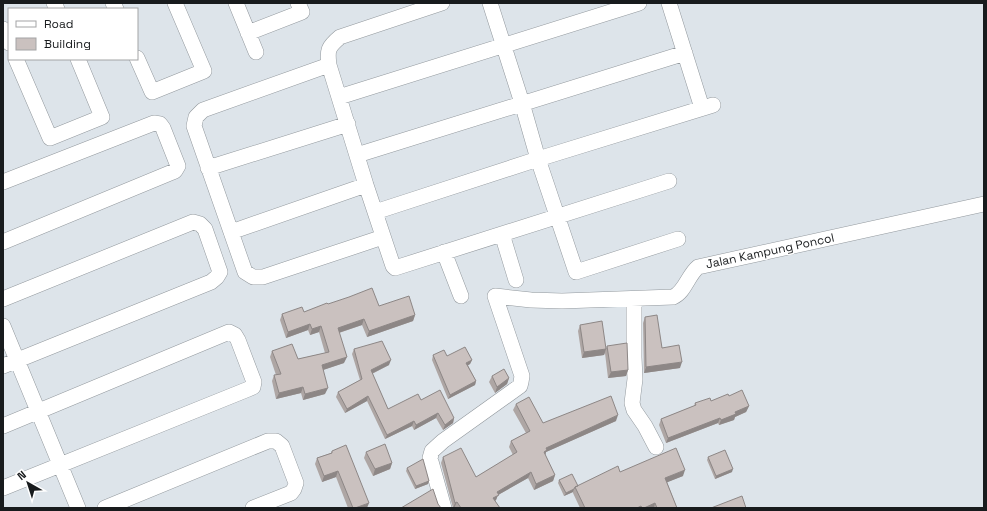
<svg xmlns="http://www.w3.org/2000/svg" width="987" height="511" viewBox="0 0 987 511" font-family="'Space Grotesk',sans-serif">
	<rect width="100%" height="100%" fill="#dde4ea"/>
	<g fill="none" stroke-linecap="round" stroke-linejoin="round">
		<defs>
			<path id="minor" d="M 54,3 L 57,9
				M 113,3 L 116,9
				M 236,3 L 256,52
				M 442,3 L 340,37 C 328,47 327,50 329,65 L 366,185 L 393,266 L 395,268 L 669,181
				M 490,3 L 522,103 L 538,159 L 576,272 L 678,239
				M 669,3 L 702,108
				M 3,29 L 9,43
				M 248,33 L 302,12 L 298,3
				M 137,58 L 152,92 L 204,71 L 175,3
				M 16,59 L 50,138 L 102,117 L 78,59
				M 329,65 L 203,110 L 196,117 L 194,126 L 245,272 L 253,277 L 263,277 L 383,237
				M 339,97 L 639,3
				M 357,155 L 685,53
				M 208,168 L 348,124
				M 3,182 L 154,123 L 160,124 L 163,128 L 178,166 L 175,171 L 170,173 L 3,242
				M 375,212 L 538,159 L 713,105
				M 231,232 L 366,185
				M 502,234 L 516,280
				M 444,252 L 461,296
				M 3,299 L 193,222 L 200,224 L 205,229 L 220,272 L 217,277 L 211,282 L 3,366
				M 634,299 L 634,357 L 635,379 L 632,403 L 634,410 L 645,426 L 656,447
				M 3,326 L 78,508
				M 3,426 L 229,332 L 235,335 L 238,340 L 254,382 L 253,387 L 246,390 L 3,488
				M 105,508 L 268,441 L 276,441 L 282,446 L 296,483 L 294,489 L 291,493 L 253,508
				M 444,508 L 430,458 L 432,451 L 443,441 L 520,386 L 521,382 L 522,376 L 495,296 L 531,300 L 562,301 L 673,297 C 685,292 688,275 698,267 L 984,204"/>
		</defs>
		<use href="#minor" stroke="#93999e" stroke-width="16"/>
		<use href="#minor" stroke="#fff" stroke-width="15"/>
	</g>
	<path fill="#aea6a4" d="M 328,304 L 379,306 L 415,315 L 413,321 L 367,337 L 362,325 L 339,333 L 344,363 L 323,370 L 325,394 L 303,400 L 301,393 L 276,399 L 272,381 L 274,375 L 276,375 L 270,357 L 272,351 L 298,359 L 325,353 L 319,332 L 310,335 L 308,330 L 286,338 L 280,320 L 282,314 L 304,312 Z
		M 645,317 L 662,348 L 680,368 L 644,373 L 643,323 Z
		M 580,325 L 606,348 L 607,346 L 628,370 L 626,376 L 608,378 L 605,353 L 604,355 L 582,358 L 578,331 Z
		M 354,349 L 389,365 L 372,374 L 388,409 L 421,400 L 454,418 L 453,423 L 443,430 L 436,418 L 414,430 L 412,426 L 385,439 L 367,401 L 345,413 L 336,397 L 338,392 L 360,380 L 352,354 Z
		M 433,355 L 447,356 L 472,360 L 470,364 L 468,365 L 476,381 L 475,385 L 448,399 L 432,360 Z
		M 492,376 L 509,378 L 507,384 L 495,393 L 489,382 Z
		M 729,396 L 749,406 L 746,412 L 735,417 L 734,420 L 719,425 L 718,423 L 666,443 L 659,425 L 661,419 L 694,406 L 695,403 L 711,401 Z
		M 516,404 L 543,423 L 616,421 L 546,452 L 545,455 L 555,475 L 553,481 L 534,490 L 528,478 L 498,495 L 496,500 L 495,501 L 500,508 L 453,508 L 441,463 L 443,457 L 476,477 L 513,455 L 509,447 L 511,441 L 526,433 L 513,410 Z
		M 332,451 L 367,508 L 348,508 L 336,477 L 322,482 L 315,464 L 317,458 L 331,453 Z
		M 366,452 L 392,463 L 390,469 L 373,476 L 364,458 Z
		M 708,457 L 732,472 L 715,479 L 707,460 Z
		M 407,468 L 429,481 L 428,484 L 415,489 L 406,471 Z
		M 620,472 L 683,476 L 667,482 L 677,508 L 580,508 L 573,493 L 573,492 L 564,496 L 558,483 L 559,480 L 578,486 Z"/>
	<path fill="#8d8786" d="M 415,315 L 413,321 L 367,337 L 369,331 Z
		M 364,319 L 362,325 L 335,334 L 338,328 Z
		M 310,324 L 308,330 L 286,338 L 288,332 Z
		M 321,326 L 319,332 L 310,335 L 312,329 Z
		M 606,349 L 604,355 L 582,358 L 584,352 Z
		M 347,357 L 344,363 L 320,371 L 322,365 Z
		M 391,360 L 389,365 L 369,375 L 371,370 Z
		M 472,360 L 470,364 L 465,367 L 466,363 Z
		M 682,362 L 680,368 L 644,373 L 646,367 Z
		M 628,370 L 626,376 L 608,378 L 611,372 Z
		M 509,378 L 507,384 L 495,393 L 497,387 Z
		M 476,381 L 475,385 L 448,399 L 450,395 Z
		M 303,387 L 301,393 L 276,399 L 279,393 Z
		M 328,388 L 325,394 L 303,400 L 305,394 Z
		M 368,396 L 367,401 L 345,413 L 347,409 Z
		M 749,406 L 746,412 L 735,417 L 734,420 L 719,425 L 721,420 L 735,412 Z
		M 438,413 L 436,418 L 414,430 L 416,425 Z
		M 618,415 L 616,421 L 546,452 L 545,456 L 542,458 L 546,448 Z
		M 454,418 L 453,423 L 443,430 L 445,425 Z
		M 720,418 L 718,423 L 666,443 L 668,438 Z
		M 414,421 L 412,426 L 385,439 L 387,435 Z
		M 392,463 L 390,469 L 373,476 L 375,469 Z
		M 733,469 L 732,472 L 715,479 L 716,476 Z
		M 685,470 L 683,476 L 663,484 L 665,478 Z
		M 338,471 L 336,477 L 322,482 L 324,476 Z
		M 531,472 L 528,478 L 498,495 L 496,500 L 491,504 L 493,498 L 497,492 Z
		M 555,475 L 553,481 L 534,490 L 536,484 Z
		M 429,481 L 428,484 L 415,489 L 416,486 Z
		M 574,489 L 573,492 L 564,496 L 566,493 Z
		M 457,502 L 454,508 L 453,508 L 455,503 Z
		M 369,503 L 367,508 L 355,508 Z
		M 655,503 L 654,508 L 644,508 Z"/>
	<path fill="#cac1bf" stroke="#8d8786" d="M 372,288 L 379,306 L 409,296 L 415,315 L 369,331 L 364,319 L 338,328 L 347,357 L 322,365 L 328,388 L 305,394 L 303,387 L 279,393 L 274,375 L 281,374 L 272,351 L 292,344 L 298,359 L 329,352 L 321,326 L 312,329 L 310,324 L 288,332 L 282,314 L 302,307 L 304,312 L 327,303 L 328,304 L 349,297 Z
		M 657,315 L 662,348 L 679,345 L 682,362 L 646,367 L 645,317 Z
		M 602,321 L 606,349 L 584,352 L 580,325 Z
		M 382,341 L 391,360 L 371,370 L 388,409 L 418,394 L 421,400 L 440,390 L 454,418 L 445,425 L 438,413 L 416,425 L 414,421 L 387,435 L 368,396 L 347,409 L 338,392 L 362,379 L 354,349 Z
		M 627,343 L 628,370 L 611,372 L 607,346 Z
		M 465,347 L 472,360 L 466,363 L 476,381 L 450,395 L 433,355 L 444,350 L 447,356 Z
		M 504,369 L 509,378 L 497,387 L 492,376 Z
		M 742,390 L 749,406 L 735,412 L 736,414 L 721,420 L 720,418 L 668,438 L 661,419 L 696,405 L 695,403 L 710,398 L 711,401 L 728,394 L 729,396 Z
		M 611,396 L 618,415 L 546,448 L 547,450 L 544,452 L 555,475 L 536,484 L 531,472 L 497,492 L 499,495 L 493,498 L 500,508 L 461,508 L 457,502 L 455,503 L 443,457 L 461,448 L 476,477 L 517,452 L 511,441 L 530,431 L 516,404 L 529,397 L 543,423 Z
		M 385,444 L 392,463 L 375,469 L 366,452 Z
		M 346,445 L 369,503 L 355,508 L 353,508 L 338,471 L 324,476 L 317,458 L 332,453 L 332,451 Z
		M 676,448 L 685,470 L 665,478 L 677,508 L 657,508 L 655,503 L 644,508 L 642,508 L 641,506 L 637,508 L 585,508 L 575,487 L 618,466 L 620,472 Z
		M 725,450 L 733,469 L 716,476 L 708,457 Z
		M 423,459 L 429,481 L 416,486 L 407,468 Z
		M 572,474 L 578,486 L 575,487 L 574,489 L 566,493 L 559,480 Z
		M 433,489 L 438,504 L 441,508 L 401,508 Z
		M 742,496 L 746,508 L 711,508 Z"/>
	<g text-anchor="middle" stroke-width="3" stroke-linejoin="round" paint-order="stroke">
		<g font-size="12" fill="#181b1d" stroke="#fff">
			<text transform="translate(770 251) rotate(-12)" y="4">Jalan Kampung Poncol</text>
		</g>
	</g>
	<rect width="987" height="511" fill="none" stroke="#181b1d" stroke-width="8"/>
	<rect x="8" y="8" width="130" height="52" fill="#ffffff" stroke="#a3a4a5"/>
	<rect x="16" y="21" width="20" height="6" fill="#ffffff" stroke="#a3a4a5"/>
	<text x="44" y="28" font-size="12" fill="#181b1d">Road</text>
	<rect x="16" y="38" width="20" height="12" fill="#cac1bf" stroke="#a3a4a5"/>
	<text x="44" y="48" font-size="12" fill="#181b1d">Building</text>
	<g transform="translate(28 483) rotate(321)" stroke="#ffffff" stroke-width="3" paint-order="stroke">
	<path d="M0-3L7 15L0 10L-7 15Z" fill="#181b1d"/>
	<text y="-6" font-size="11" font-weight="bold" text-anchor="middle" fill="#181b1d">N</text>
	</g>
</svg>
